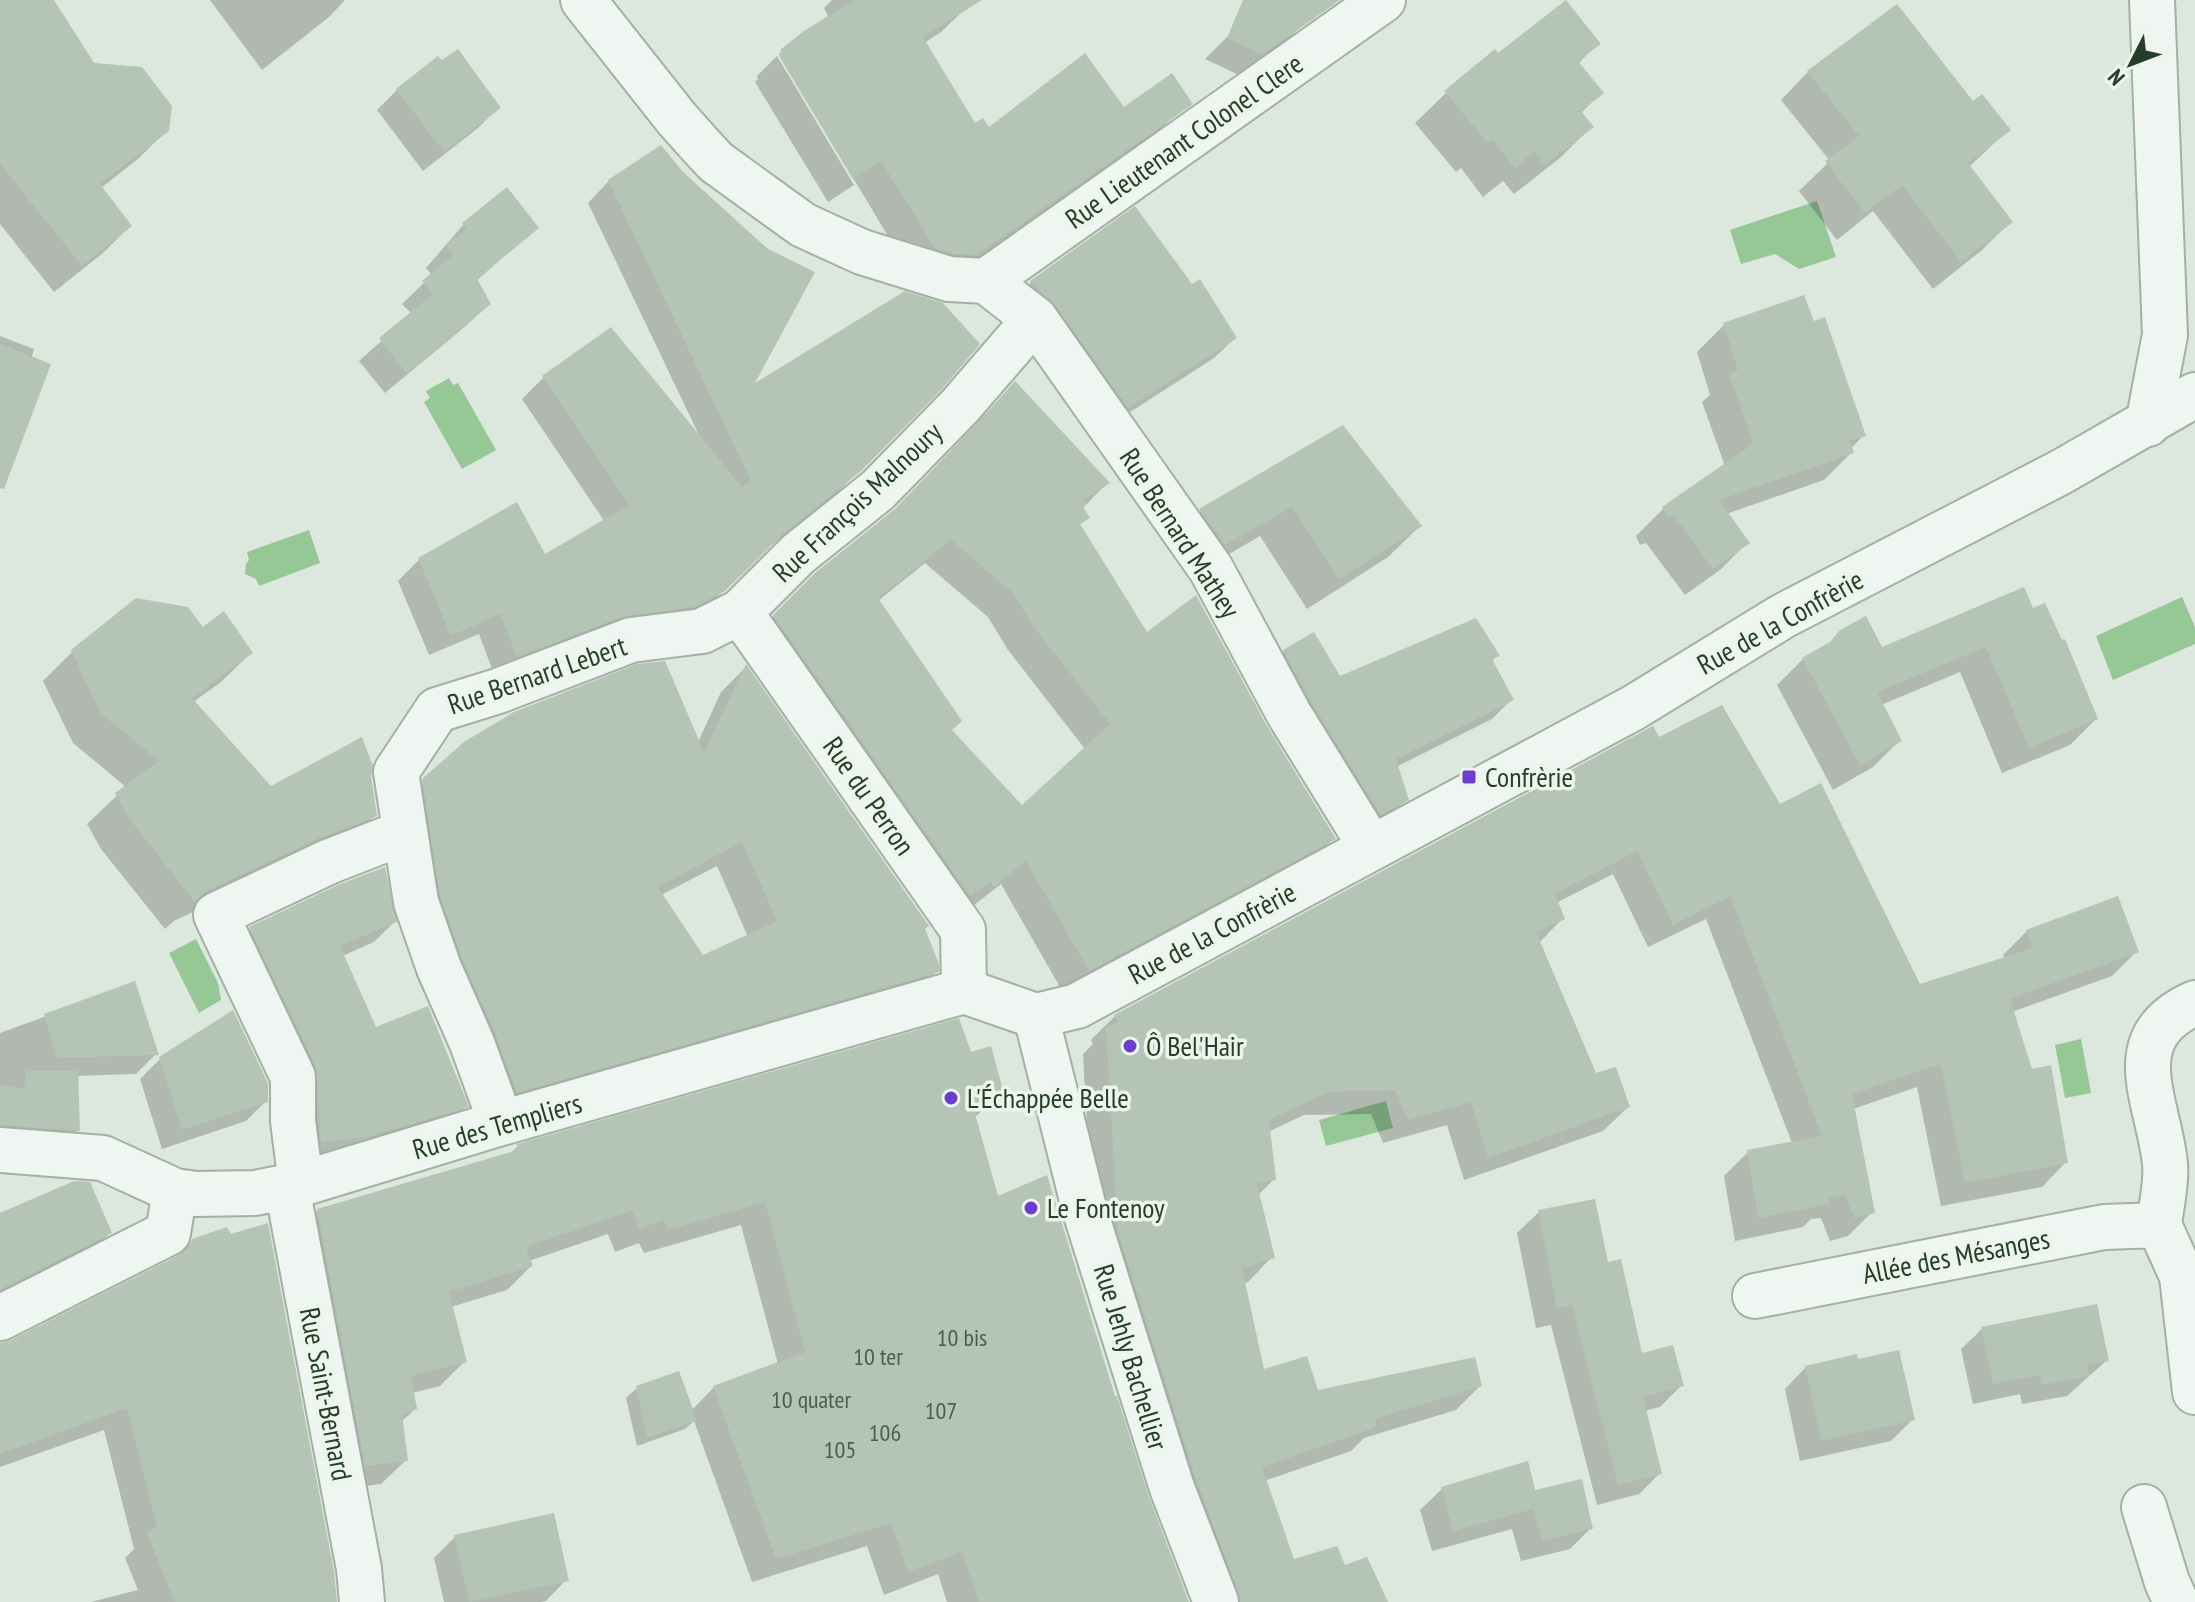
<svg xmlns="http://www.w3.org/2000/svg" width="2195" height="1602" viewBox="0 0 2195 1602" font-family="'PT Sans Narrow',sans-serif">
	<rect width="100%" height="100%" fill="#dce7dd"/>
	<path fill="#96c896" d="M 1817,201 L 1836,257 L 1799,269 L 1775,254 L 1741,264 L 1730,230 Z
		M 449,378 L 453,385 L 458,383 L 496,450 L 462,469 L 424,402 L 430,398 L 426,391 Z
		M 309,530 L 320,563 L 259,586 L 256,579 L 245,574 L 246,564 L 249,560 L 247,552 Z
		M 2182,597 L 2195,627 L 2195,644 L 2113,680 L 2096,636 Z
		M 196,939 L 218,983 L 221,1000 L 199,1013 L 169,953 Z
		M 2081,1039 L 2091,1093 L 2065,1098 L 2055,1045 Z
		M 1386,1101 L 1393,1128 L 1326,1146 L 1319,1120 Z"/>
	<path fill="#0003" fill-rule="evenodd" d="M 0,0 L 51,0 L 93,64 L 167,130 L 139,158 L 101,188 L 130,226 L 103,253 L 54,292 L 0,224 Z
		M 210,0 L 345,0 L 329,17 L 262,70 Z
		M 832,0 L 960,0 L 966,8 L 941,32 L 924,43 L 974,126 L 988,129 L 1123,110 L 1174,116 L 1149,140 L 950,279 L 910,273 L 779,54 L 805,33 L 829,18 L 824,8 Z
		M 1276,0 L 1285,0 L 1303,24 L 1282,45 L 1239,75 L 1205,59 L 1226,38 Z
		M 1598,43 L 1578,64 L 1601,93 L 1580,114 L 1591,127 L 1561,157 L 1514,194 L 1503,181 L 1483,197 L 1461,168 L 1456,172 L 1415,123 L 1446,93 L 1498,56 Z
		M 777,56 L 854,185 L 828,202 L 755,82 L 758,79 L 757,76 Z
		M 442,63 L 498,108 L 478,128 L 423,171 L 377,110 L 397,90 Z
		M 1808,72 L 1973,104 L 2008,130 L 1969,167 L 2010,222 L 1982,250 L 1933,289 L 1873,211 L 1837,240 L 1799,191 L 1830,161 L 1781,100 Z
		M 609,181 L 749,389 L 940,388 L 838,492 L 759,555 L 702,612 L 495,677 L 479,634 L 429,655 L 398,581 L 419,560 L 544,557 L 605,522 L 522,399 L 543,378 L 699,435 L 588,203 Z
		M 1135,209 L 1191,287 L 1235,338 L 1214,358 L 1107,427 L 1011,302 L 1031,282 Z
		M 464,224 L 536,228 L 476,281 L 488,304 L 467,325 L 385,393 L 359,361 L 412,314 L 402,304 L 432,275 L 426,268 Z
		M 1724,325 L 1864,435 L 1851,448 L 1852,452 L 1824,480 L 1726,514 L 1747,543 L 1720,570 L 1685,595 L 1646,543 L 1640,545 L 1636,536 L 1664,508 L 1725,466 L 1702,402 L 1710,395 L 1697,352 Z
		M 0,336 L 34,349 L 0,472 Z
		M 1014,384 L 1107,483 L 1082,509 L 1087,517 L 1079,526 L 1146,635 L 1265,727 L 1334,838 L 1309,863 L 1064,994 L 1001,884 L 968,910 L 749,641 L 816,574 L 894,511 ZM 925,563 L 988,617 L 1008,650 L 1085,749 L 1022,807 L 950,730 L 878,601 Z
		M 1342,428 L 1420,526 L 1388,557 L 1307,609 L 1260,536 L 1193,575 L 1169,542 L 1201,511 Z
		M 2032,611 L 2096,719 L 2070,745 L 2002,773 L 1960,672 L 1881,705 L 1899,741 L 1873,767 L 1833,790 L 1777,685 L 1803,659 L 1881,649 Z
		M 202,629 L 251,653 L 221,682 L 193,702 L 271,788 L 369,776 L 375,815 L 346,845 L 286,868 L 174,921 L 165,929 L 101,849 L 87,824 L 126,787 L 73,743 L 43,681 L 72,652 Z
		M 1284,651 L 1339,679 L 1497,656 L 1491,662 L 1512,699 L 1492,719 L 1396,767 L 1407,799 L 1386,819 L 1360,834 L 1264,671 Z
		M 746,667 L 923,929 L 937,971 L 911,997 L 491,1117 L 398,806 L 424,780 L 698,742 L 721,692 ZM 717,866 L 748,937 L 702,958 L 661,895 Z
		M 1659,740 L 1780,807 L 1919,987 L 2005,959 L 2003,955 L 2027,931 L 2136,952 L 2112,976 L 2012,1012 L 2031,1071 L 2066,1162 L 2042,1187 L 1941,1206 L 1917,1087 L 1853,1109 L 1872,1212 L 1848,1236 L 1830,1241 L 1821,1218 L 1811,1219 L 1803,1227 L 1735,1241 L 1724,1176 L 1748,1152 L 1792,1143 L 1706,919 L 1648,947 L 1613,874 L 1556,903 L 1563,918 L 1539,943 L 1595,1076 L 1628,1107 L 1603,1131 L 1464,1180 L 1447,1125 L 1383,1143 L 1371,1114 L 1304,1115 L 1268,1132 L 1274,1179 L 1258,1195 L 1272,1257 L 1248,1282 L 1244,1283 L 1262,1372 L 1317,1393 L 1480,1386 L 1456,1410 L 1364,1438 L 1351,1451 L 1264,1481 L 1293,1562 L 1344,1568 L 1386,1602 L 1210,1602 L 1094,1257 L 1083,1054 L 1093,1044 L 1091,1040 L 1115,1016 Z
		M 394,922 L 374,942 L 342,956 L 375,1030 L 466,1106 L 446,1127 L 301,1162 L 230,949 L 250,929 Z
		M 134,984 L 156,1054 L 136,1074 L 76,1076 L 78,1130 L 57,1151 L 0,1146 L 0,1033 Z
		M 970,1054 L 1001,1093 L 974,1118 L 997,1199 L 1147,1498 L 1187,1602 L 947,1602 L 938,1574 L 884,1595 L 867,1546 L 752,1582 L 694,1421 L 685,1429 L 637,1446 L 626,1398 L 637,1388 L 692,1410 L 714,1387 L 778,1364 L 741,1225 L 644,1253 L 639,1243 L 615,1252 L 608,1234 L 529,1261 L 531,1266 L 507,1290 L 451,1307 L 464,1362 L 440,1386 L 412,1393 L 415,1409 L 401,1422 L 406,1460 L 381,1484 L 341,1489 L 293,1235 L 318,1211 L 510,1154 L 518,1146 Z
		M 160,1059 L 266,1101 L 246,1121 L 162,1149 L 140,1079 Z
		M 1539,1212 L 1606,1264 L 1641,1355 L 1682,1385 L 1660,1407 L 1644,1411 L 1660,1473 L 1639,1494 L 1597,1505 L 1551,1325 L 1536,1328 L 1517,1233 Z
		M 0,1215 L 110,1233 L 86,1256 L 0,1300 Z
		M 193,1241 L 335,1602 L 91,1602 L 138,1590 L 125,1558 L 134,1549 L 104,1430 L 0,1467 L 0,1345 L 12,1342 L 173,1261 Z
		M 1982,1329 L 2106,1361 L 2067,1396 L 2022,1404 L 2020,1394 L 1973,1404 L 1961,1349 Z
		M 1806,1367 L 1913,1419 L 1891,1441 L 1800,1461 L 1785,1389 Z
		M 1442,1489 L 1534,1492 L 1591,1528 L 1570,1549 L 1521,1561 L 1512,1529 L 1432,1551 L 1420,1510 Z
		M 455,1537 L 566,1580 L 546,1601 L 540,1602 L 444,1602 L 434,1558 Z"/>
	<path fill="#b4c4b5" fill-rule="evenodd" d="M 0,0 L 54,0 L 94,63 L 142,67 L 172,106 L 169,131 L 100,184 L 132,226 L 82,266 L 0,164 Z
		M 854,0 L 982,0 L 923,37 L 975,123 L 983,118 L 989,127 L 1085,53 L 1124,107 L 1172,73 L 1193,104 L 977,255 L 953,254 L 935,248 L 881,161 L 853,179 L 779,56 L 782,53 L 780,50 L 804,31 Z
		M 1243,0 L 1340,0 L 1262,55 L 1227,38 Z
		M 1566,0 L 1601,44 L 1578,61 L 1604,93 L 1581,111 L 1594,127 L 1545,165 L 1534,152 L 1515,168 L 1492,140 L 1488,143 L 1444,91 L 1495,49 L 1498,53 Z
		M 1897,4 L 1973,101 L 1982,94 L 2011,130 L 1968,163 L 2013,222 L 1961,262 L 1902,185 L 1865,213 L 1825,161 L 1859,136 L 1807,71 Z
		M 458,49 L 501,108 L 444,152 L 396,89 L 438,56 L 442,60 Z
		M 661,145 L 683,172 L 768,249 L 815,272 L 755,383 L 905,291 L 943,303 L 980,344 L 942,389 L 861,471 L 782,535 L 725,591 L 695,607 L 622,617 L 517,657 L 500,614 L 451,636 L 418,558 L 517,502 L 545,554 L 629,505 L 542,376 L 611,327 L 742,487 L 751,481 L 608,180 Z
		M 507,187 L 539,228 L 477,279 L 491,304 L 407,374 L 379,338 L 433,294 L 422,281 L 453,255 L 446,245 L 467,228 L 462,223 Z
		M 1135,206 L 1192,284 L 1200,279 L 1237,338 L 1128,408 L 1055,305 L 1030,281 Z
		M 1804,295 L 1814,321 L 1825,317 L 1866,436 L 1850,441 L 1854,453 L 1719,500 L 1750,543 L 1713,569 L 1674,516 L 1668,518 L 1662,507 L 1753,444 L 1729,373 L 1738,370 L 1723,323 Z
		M 0,344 L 51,364 L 4,489 L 0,488 Z
		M 1015,381 L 1110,483 L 1084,500 L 1087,504 L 1083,507 L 1090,518 L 1080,524 L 1147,632 L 1196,595 L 1267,726 L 1336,839 L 1089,971 L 1026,861 L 994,887 L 990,882 L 970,896 L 773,615 L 815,573 L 896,508 L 978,423 ZM 951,540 L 1013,593 L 1033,626 L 1110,724 L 1022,805 L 952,730 L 962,721 L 878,598 Z
		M 1343,425 L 1422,526 L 1339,580 L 1292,507 L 1225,545 L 1199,509 Z
		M 2024,587 L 2033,608 L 2045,603 L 2062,640 L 2065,639 L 2098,719 L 2029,748 L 1986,647 L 1877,692 L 1902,741 L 1860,765 L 1802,658 L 1830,642 L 1840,630 L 1866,616 L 1882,647 Z
		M 136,598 L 188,607 L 203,627 L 224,611 L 253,653 L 192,698 L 271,786 L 362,737 L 373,766 L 371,776 L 377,816 L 317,839 L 205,892 L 195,902 L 130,820 L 115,793 L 159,761 L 101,714 L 71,650 Z
		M 1476,618 L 1500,656 L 1492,659 L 1514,700 L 1396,759 L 1409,800 L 1381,815 L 1311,702 L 1283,650 L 1314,632 L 1340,676 Z
		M 665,661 L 704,752 L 746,664 L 929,926 L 925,929 L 939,964 L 939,972 L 517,1093 L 495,1033 L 462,959 L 440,896 L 422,779 L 464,742 L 514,712 L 637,664 ZM 742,842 L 777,921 L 703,955 L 658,887 Z
		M 1722,705 L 1780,804 L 1821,783 L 1920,984 L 2033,948 L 2026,930 L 2118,896 L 2139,952 L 2010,999 L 2032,1069 L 2051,1065 L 2068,1163 L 1965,1183 L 1941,1064 L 1852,1094 L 1875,1213 L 1854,1218 L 1845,1195 L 1829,1198 L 1830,1204 L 1758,1218 L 1747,1150 L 1822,1136 L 1730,896 L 1673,925 L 1637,851 L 1555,894 L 1565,919 L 1536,932 L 1596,1073 L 1616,1067 L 1630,1107 L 1488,1158 L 1471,1102 L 1408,1120 L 1395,1090 L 1329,1092 L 1269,1120 L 1276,1180 L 1257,1184 L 1275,1258 L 1242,1268 L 1264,1369 L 1307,1356 L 1318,1390 L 1475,1357 L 1482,1386 L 1375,1419 L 1377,1427 L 1262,1467 L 1294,1559 L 1337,1546 L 1345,1565 L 1367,1557 L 1388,1602 L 1240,1602 L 1239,1593 L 1196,1480 L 1118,1232 L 1106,1028 L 1118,1022 L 1114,1015 L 1653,726 L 1659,737 Z
		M 385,867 L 397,922 L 340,946 L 376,1027 L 428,1006 L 469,1107 L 368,1137 L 321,1142 L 316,1067 L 249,927 L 338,885 Z
		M 135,981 L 159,1055 L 56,1058 L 44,1014 Z
		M 233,1010 L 268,1083 L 268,1102 L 182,1130 L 159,1057 Z
		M 959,1018 L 971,1052 L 991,1046 L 1004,1094 L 972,1103 L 998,1196 L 1047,1175 L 1115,1396 L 1117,1396 L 1149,1497 L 1189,1602 L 979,1602 L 962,1552 L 908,1572 L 891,1523 L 776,1559 L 713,1386 L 805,1352 L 765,1202 L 668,1230 L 664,1220 L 639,1229 L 632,1211 L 526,1247 L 533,1266 L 449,1292 L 467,1362 L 411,1376 L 417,1409 L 402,1415 L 408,1461 L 365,1466 L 317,1209 L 518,1150 L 517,1144 Z
		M 26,1071 L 78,1071 L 80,1131 L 0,1125 L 0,1085 L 24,1089 Z
		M 74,1181 L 90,1182 L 112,1233 L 0,1290 L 0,1213 Z
		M 1595,1199 L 1608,1262 L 1621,1259 L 1642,1353 L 1673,1345 L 1684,1386 L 1643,1397 L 1662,1474 L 1618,1485 L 1572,1305 L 1557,1308 L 1538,1210 Z
		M 268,1223 L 334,1572 L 337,1602 L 175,1602 L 147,1533 L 157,1527 L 127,1408 L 0,1454 L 0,1343 L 11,1340 L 179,1255 L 188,1248 L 192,1239 L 227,1227 L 231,1234 Z
		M 2097,1304 L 2109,1361 L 2087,1365 L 2089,1376 L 2042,1385 L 2040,1375 L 1993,1384 L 1981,1327 Z
		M 1899,1350 L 1915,1420 L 1821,1441 L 1805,1366 L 1857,1354 L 1858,1359 Z
		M 679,1371 L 697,1420 L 647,1438 L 636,1386 Z
		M 1528,1461 L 1535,1490 L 1582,1479 L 1593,1529 L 1542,1541 L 1533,1509 L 1453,1531 L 1441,1487 Z
		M 554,1513 L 569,1581 L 469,1602 L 454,1535 Z"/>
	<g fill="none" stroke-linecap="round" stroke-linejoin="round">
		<defs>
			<path id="minor" d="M 583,0 L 677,119 L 702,147 L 716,162 L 803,225 L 862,252 L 949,279 L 986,281
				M 986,281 L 1035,319 L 1211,569 L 1289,714 L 1371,847
				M 986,281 L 1383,0
				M 2148,424 L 2165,335 L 2152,0
				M 740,612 L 963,930 L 964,991
				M 1036,1016 L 1077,1006 L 1633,708 L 1783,616 L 2061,472 L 2195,395
				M 1036,1016 L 1084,1208 L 1172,1488 L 1216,1602
				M 501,1123 L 472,1043 L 439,968 L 416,902 L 396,772 L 437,710 L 498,691 L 631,640 L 702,631 L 740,612 L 798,554 L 878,490 L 960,406 L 1035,319
				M 0,1150 L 103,1158 L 175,1191 L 196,1194 L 255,1193 L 301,1184 L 501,1123 L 964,991 L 1036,1016
				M 301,1184 L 293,1121 L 293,1077 L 216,915 L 328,862 L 405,832
				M 287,1187 L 359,1569 L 362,1602
				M 2159,1225 L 2182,1276 L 2195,1392
				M 1755,1296 L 2104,1227 L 2159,1225 C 2161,1206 2167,1183 2165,1164 C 2159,1101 2116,1038 2195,1003
				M 0,1318 L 168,1233 L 175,1191
				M 2144,1507 L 2167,1582 L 2176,1602"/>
		</defs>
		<use href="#minor" stroke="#a2b1a3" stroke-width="48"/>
		<use href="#minor" stroke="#eff5f0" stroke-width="44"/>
	</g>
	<g fill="#6d3dd1" stroke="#ecf5ec" stroke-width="3">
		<rect x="1461" y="769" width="16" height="16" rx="4"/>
		<circle cx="1130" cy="1046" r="8"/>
		<circle cx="951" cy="1098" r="8"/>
		<circle cx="1031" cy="1208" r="8"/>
	</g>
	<g text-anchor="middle" stroke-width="7" stroke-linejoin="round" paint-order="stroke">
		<g font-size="24" fill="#4a604c">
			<text x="962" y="1346">10 bis</text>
			<text x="878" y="1365">10 ter</text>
			<text x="811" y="1408">10 quater</text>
			<text x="941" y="1419">107</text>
			<text x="885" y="1441">106</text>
			<text x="840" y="1458">105</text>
		</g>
		<g font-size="28" fill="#263e29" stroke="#ecf5ec">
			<text transform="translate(1184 141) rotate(-35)" y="10">Rue Lieutenant Colonel Clere</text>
			<text transform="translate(857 502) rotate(-43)" y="10">Rue François Malnoury</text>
			<text transform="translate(1180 533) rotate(57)" y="10">Rue Bernard Mathey</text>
			<text transform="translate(1780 622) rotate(-29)" y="10">Rue de la Confrèrie</text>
			<text transform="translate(537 675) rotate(-19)" y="10">Rue Bernard Lebert</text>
			<text transform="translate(869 796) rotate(55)" y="10">Rue du Perron</text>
			<text transform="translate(1212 933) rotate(-28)" y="10">Rue de la Confrèrie</text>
			<text transform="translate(497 1126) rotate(-16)" y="10">Rue des Templiers</text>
			<text transform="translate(1956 1256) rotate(-11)" y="10">Allée des Mésanges</text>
			<text transform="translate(1131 1357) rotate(73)" y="10">Rue Jehly Bachellier</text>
			<text transform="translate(326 1394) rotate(79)" y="10">Rue Saint-Bernard</text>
		</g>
		<g font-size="28" fill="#263e29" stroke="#ecf5ec" text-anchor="start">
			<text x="1485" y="787">Confrèrie</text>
			<text x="1146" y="1056">Ô Bel'Hair</text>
			<text x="967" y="1108">L'Échappée Belle</text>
			<text x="1047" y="1218">Le Fontenoy</text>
		</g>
	</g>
	<g transform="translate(2131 64) rotate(228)" stroke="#ecf5ec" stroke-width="6" paint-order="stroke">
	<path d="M0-6L14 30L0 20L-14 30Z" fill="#263e29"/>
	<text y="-12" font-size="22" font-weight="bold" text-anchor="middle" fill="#263e29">N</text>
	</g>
</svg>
